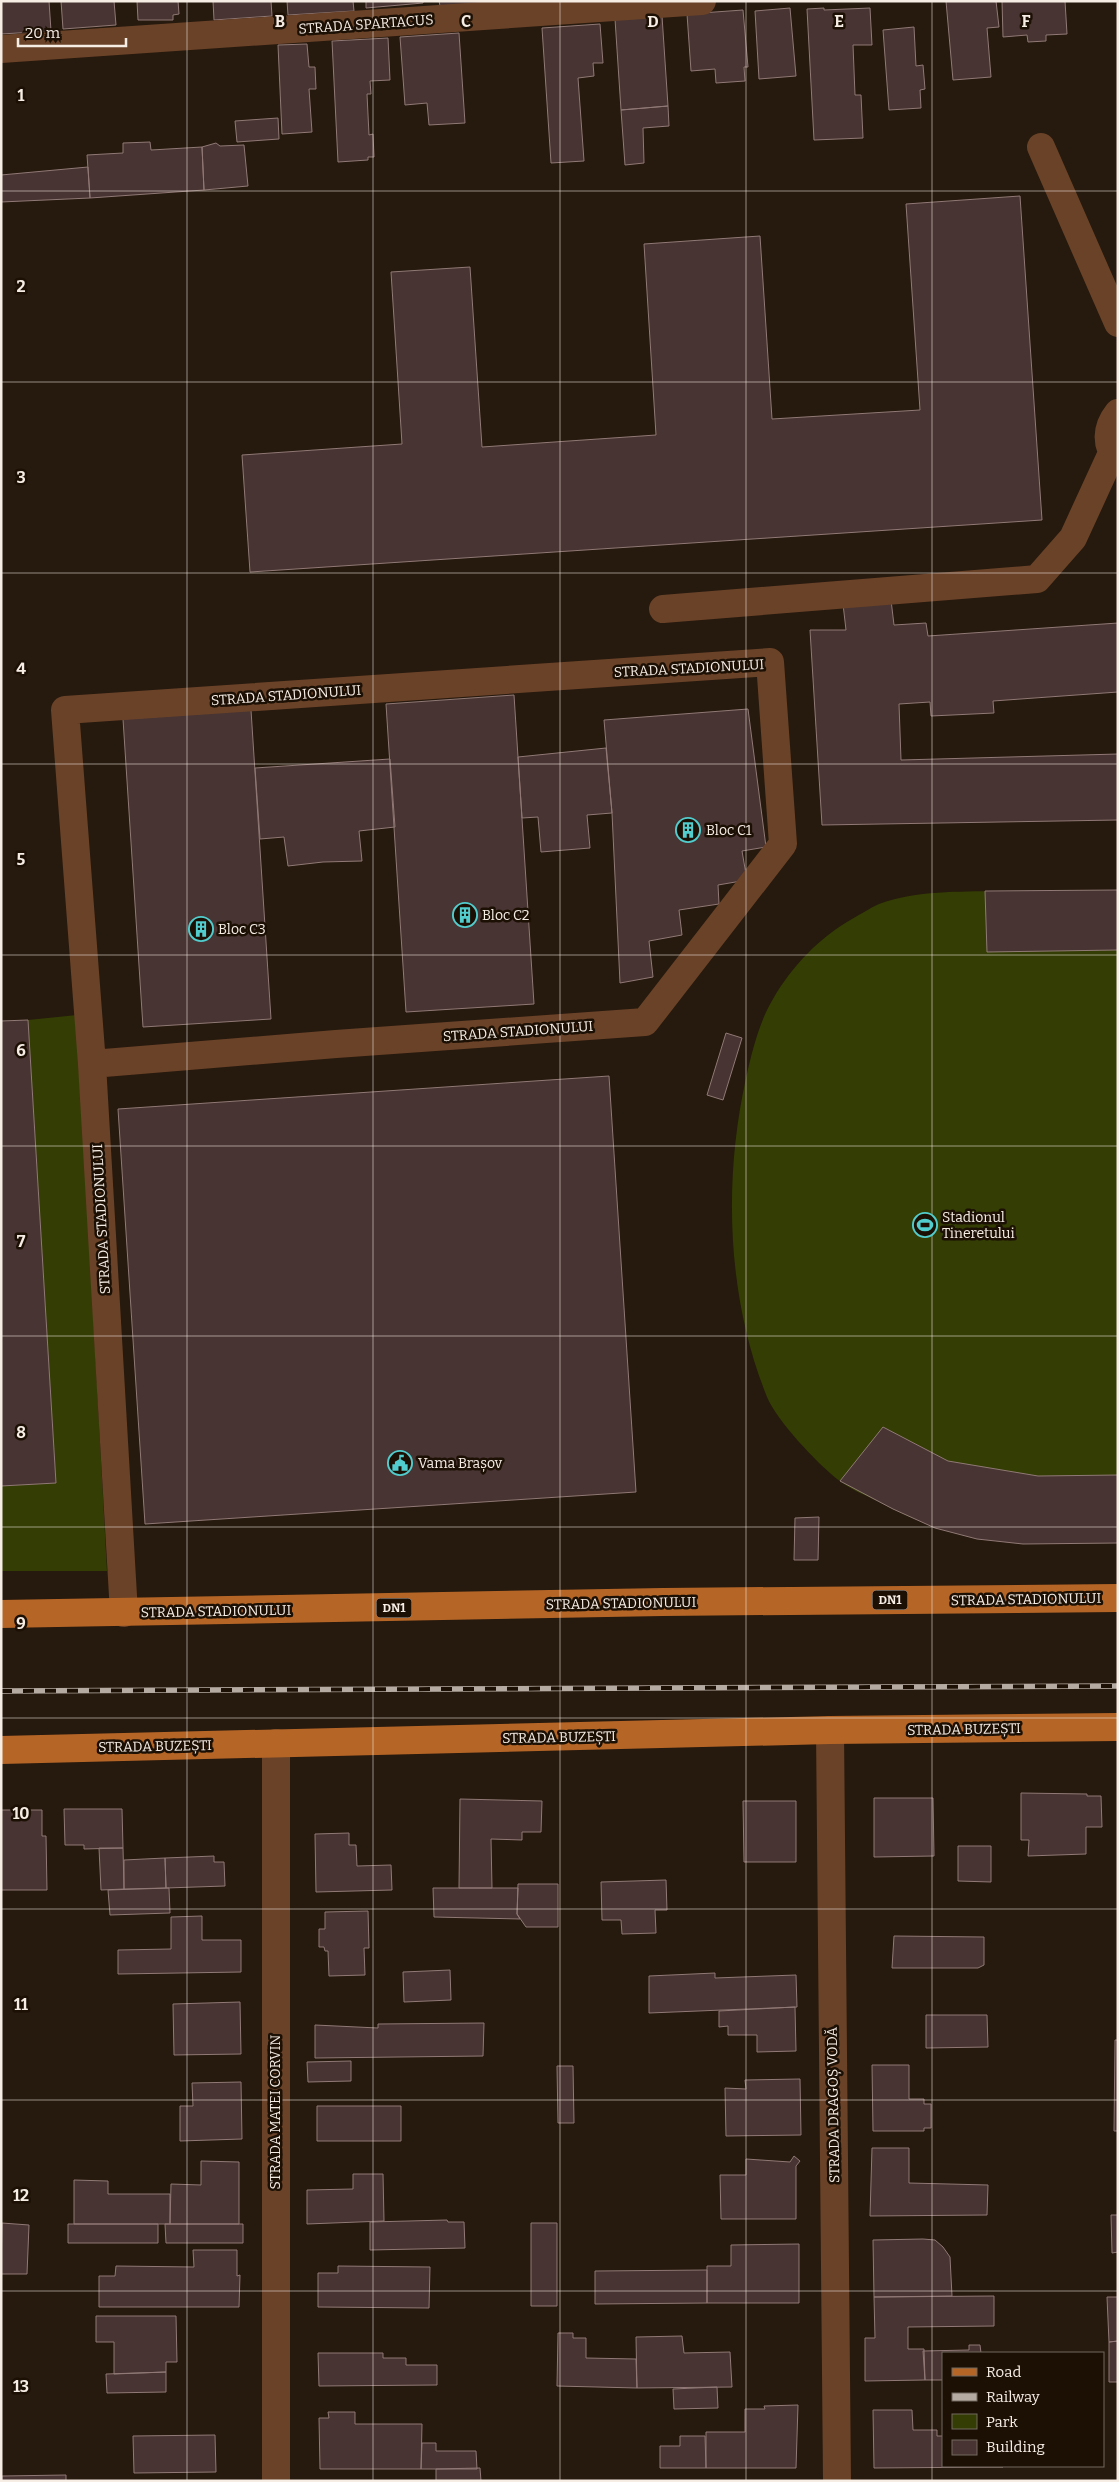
<svg xmlns="http://www.w3.org/2000/svg" width="1119" height="2482" viewBox="0 0 1119 2482" font-family="Bitter,serif">
	<rect width="100%" height="100%" fill="#26190d"/>
	<path fill="#333d04" d="M 1118,890 L 1118,1543 C 1024,1544 965,1548 879,1502 C 865,1495 849,1489 837,1479 C 816,1462 777,1421 767,1397 C 727,1298 723,1182 746,1078 C 752,1052 759,1022 773,999 C 792,966 820,937 852,919 C 861,914 870,908 879,904 C 917,890 958,892 998,891 C 1038,891 1078,890 1118,890 Z
		M 77,1015 L 107,1571 L 1,1571 L 1,1486 L 56,1482 L 28,1020 Z"/>
	<path fill="#483432" stroke="#907976" d="M 1,1 L 49,1 L 51,31 L 1,34 Z
		M 61,1 L 114,1 L 116,25 L 63,29 Z
		M 137,1 L 178,1 L 179,14 L 173,15 L 173,20 L 138,20 Z
		M 213,1 L 271,1 L 272,16 L 214,20 Z
		M 287,1 L 353,1 L 354,11 L 288,15 Z
		M 366,1 L 423,1 L 423,3 L 366,8 Z
		M 439,1 L 486,1 L 486,3 L 440,6 Z
		M 946,1 L 996,1 L 999,27 L 987,28 L 991,77 L 953,80 Z
		M 1002,1 L 1065,1 L 1067,34 L 1046,35 L 1046,41 L 1028,42 L 1027,35 L 1003,37 Z
		M 790,8 L 796,76 L 759,79 L 755,11 Z
		M 824,8 L 824,10 L 870,8 L 872,45 L 853,45 L 855,95 L 861,95 L 863,138 L 814,140 L 807,9 Z
		M 743,10 L 748,67 L 744,67 L 745,81 L 716,83 L 715,69 L 691,71 L 687,14 Z
		M 662,16 L 668,106 L 621,110 L 615,19 Z
		M 600,24 L 603,63 L 593,63 L 594,76 L 578,78 L 584,161 L 551,163 L 542,28 Z
		M 914,27 L 916,66 L 923,65 L 925,89 L 920,90 L 921,108 L 889,110 L 883,30 Z
		M 459,33 L 465,123 L 429,125 L 427,103 L 405,105 L 400,37 Z
		M 388,38 L 390,80 L 370,81 L 371,94 L 367,94 L 369,135 L 373,134 L 374,157 L 368,157 L 368,160 L 338,162 L 332,41 Z
		M 307,44 L 309,67 L 315,67 L 316,89 L 309,89 L 312,132 L 282,134 L 278,45 Z
		M 668,106 L 669,126 L 643,128 L 644,163 L 625,165 L 621,110 Z
		M 278,118 L 279,139 L 237,142 L 235,121 Z
		M 150,142 L 151,150 L 202,147 L 204,190 L 90,198 L 87,155 L 123,153 L 123,143 Z
		M 216,143 L 220,146 L 244,145 L 248,186 L 204,190 L 202,147 Z
		M 88,167 L 90,198 L 1,202 L 1,175 Z
		M 1020,196 L 1042,520 L 250,572 L 242,455 L 402,444 L 391,272 L 470,267 L 482,447 L 656,435 L 644,244 L 760,236 L 772,419 L 920,410 L 906,204 Z
		M 891,600 L 894,625 L 926,623 L 928,636 L 1118,623 L 1118,692 L 993,701 L 994,713 L 931,716 L 930,702 L 899,704 L 901,760 L 1118,754 L 1118,820 L 822,825 L 810,630 L 846,630 L 843,604 Z
		M 514,695 L 534,1004 L 406,1012 L 386,704 Z
		M 748,709 L 766,847 L 742,851 L 747,880 L 718,885 L 719,904 L 679,910 L 682,935 L 649,941 L 653,977 L 620,983 L 612,813 L 604,720 Z
		M 251,710 L 271,1019 L 143,1027 L 123,719 Z
		M 606,748 L 612,813 L 587,815 L 590,848 L 541,852 L 538,817 L 522,818 L 518,757 Z
		M 390,759 L 395,827 L 359,831 L 362,861 L 323,862 L 288,866 L 284,837 L 260,839 L 255,768 Z
		M 1118,890 L 1118,950 L 987,952 L 985,891 Z
		M 28,1020 L 56,1483 L 1,1486 L 1,1021 Z
		M 726,1033 L 742,1038 L 723,1100 L 707,1095 Z
		M 609,1076 L 636,1492 L 145,1524 L 118,1109 Z
		M 883,1427 L 948,1461 L 1038,1476 L 1118,1475 L 1118,1543 L 1023,1544 L 977,1539 L 935,1528 L 893,1509 L 840,1481 Z
		M 819,1517 L 818,1560 L 794,1560 L 795,1518 Z
		M 1021,1793 L 1087,1794 L 1087,1796 L 1101,1796 L 1102,1827 L 1086,1827 L 1086,1854 L 1028,1856 L 1029,1840 L 1021,1840 Z
		M 874,1798 L 933,1798 L 934,1856 L 874,1857 Z
		M 460,1799 L 542,1801 L 541,1832 L 522,1832 L 522,1840 L 491,1839 L 492,1888 L 459,1888 Z
		M 743,1801 L 796,1801 L 796,1862 L 744,1862 Z
		M 64,1809 L 122,1809 L 123,1848 L 84,1849 L 84,1845 L 65,1845 Z
		M 1,1810 L 42,1810 L 42,1836 L 46,1836 L 47,1890 L 1,1890 Z
		M 349,1833 L 349,1845 L 356,1845 L 357,1866 L 391,1865 L 392,1890 L 316,1892 L 315,1834 Z
		M 958,1846 L 991,1846 L 991,1882 L 958,1881 Z
		M 99,1848 L 123,1848 L 124,1889 L 101,1890 Z
		M 214,1856 L 214,1862 L 224,1862 L 225,1886 L 166,1888 L 165,1858 Z
		M 165,1858 L 166,1888 L 124,1889 L 124,1860 Z
		M 666,1880 L 667,1910 L 655,1910 L 656,1933 L 622,1934 L 621,1920 L 602,1920 L 601,1882 Z
		M 518,1884 L 558,1884 L 558,1927 L 526,1927 L 517,1914 Z
		M 169,1888 L 170,1913 L 110,1915 L 108,1890 Z
		M 433,1888 L 518,1888 L 517,1914 L 520,1919 L 434,1917 Z
		M 368,1911 L 369,1948 L 364,1948 L 365,1975 L 329,1976 L 328,1951 L 325,1951 L 324,1947 L 319,1947 L 319,1929 L 325,1929 L 325,1912 Z
		M 202,1916 L 202,1940 L 241,1940 L 241,1972 L 118,1974 L 118,1950 L 171,1949 L 171,1917 Z
		M 894,1936 L 984,1937 L 984,1965 L 978,1968 L 892,1968 Z
		M 450,1970 L 451,2000 L 404,2002 L 403,1972 Z
		M 715,1973 L 715,1978 L 796,1975 L 797,2007 L 649,2013 L 649,1976 Z
		M 240,2002 L 241,2054 L 174,2055 L 173,2004 Z
		M 795,2007 L 796,2051 L 757,2052 L 757,2035 L 728,2035 L 728,2026 L 719,2027 L 719,2011 Z
		M 926,2015 L 987,2015 L 988,2047 L 926,2048 Z
		M 484,2023 L 483,2056 L 315,2058 L 315,2025 L 378,2028 L 378,2024 Z
		M 1115,2040 L 1118,2040 L 1118,2131 L 1114,2131 Z
		M 351,2061 L 351,2081 L 308,2082 L 307,2062 Z
		M 872,2065 L 909,2065 L 909,2099 L 924,2099 L 924,2104 L 931,2104 L 931,2128 L 924,2128 L 924,2131 L 873,2131 Z
		M 557,2066 L 573,2066 L 574,2123 L 558,2123 Z
		M 800,2079 L 801,2135 L 726,2136 L 725,2088 L 746,2089 L 745,2080 Z
		M 241,2082 L 242,2139 L 180,2141 L 180,2106 L 193,2106 L 192,2083 Z
		M 317,2106 L 401,2106 L 401,2141 L 317,2141 Z
		M 872,2148 L 909,2148 L 909,2183 L 988,2185 L 987,2215 L 870,2216 Z
		M 794,2156 L 800,2161 L 796,2166 L 796,2219 L 721,2219 L 720,2175 L 746,2175 L 746,2159 L 790,2162 Z
		M 201,2161 L 239,2162 L 239,2224 L 170,2224 L 171,2184 L 201,2185 Z
		M 353,2174 L 383,2174 L 384,2221 L 307,2224 L 307,2190 L 353,2189 Z
		M 74,2180 L 108,2181 L 108,2194 L 170,2194 L 170,2224 L 74,2224 Z
		M 1111,2215 L 1118,2215 L 1118,2252 L 1112,2253 Z
		M 447,2220 L 448,2222 L 464,2222 L 465,2248 L 370,2250 L 370,2222 Z
		M 2,2223 L 29,2225 L 27,2274 L 1,2274 Z
		M 531,2223 L 557,2223 L 557,2306 L 531,2306 Z
		M 68,2224 L 158,2224 L 158,2243 L 68,2243 Z
		M 165,2224 L 243,2224 L 243,2243 L 166,2243 Z
		M 923,2239 L 935,2240 L 943,2247 L 950,2257 L 952,2296 L 874,2297 L 873,2240 Z
		M 799,2244 L 799,2303 L 707,2303 L 707,2266 L 731,2266 L 731,2245 Z
		M 193,2250 L 237,2250 L 237,2276 L 240,2275 L 239,2307 L 99,2307 L 99,2276 L 115,2276 L 116,2266 L 194,2267 Z
		M 338,2266 L 430,2267 L 429,2308 L 318,2307 L 318,2273 L 338,2273 Z
		M 707,2270 L 707,2303 L 595,2304 L 595,2271 Z
		M 994,2296 L 994,2326 L 908,2327 L 908,2349 L 924,2349 L 925,2380 L 865,2381 L 865,2338 L 875,2338 L 874,2297 Z
		M 1107,2297 L 1118,2297 L 1118,2341 L 1109,2342 Z
		M 96,2316 L 176,2316 L 177,2362 L 166,2362 L 166,2372 L 114,2374 L 114,2342 L 96,2342 Z
		M 558,2333 L 573,2333 L 573,2338 L 586,2338 L 586,2358 L 636,2359 L 637,2388 L 557,2386 Z
		M 682,2336 L 684,2353 L 730,2352 L 732,2387 L 637,2388 L 636,2337 Z
		M 1118,2341 L 1118,2382 L 1109,2382 L 1109,2342 Z
		M 969,2345 L 980,2345 L 981,2353 L 943,2353 L 943,2380 L 925,2380 L 923,2351 L 969,2350 Z
		M 318,2353 L 383,2353 L 383,2358 L 406,2358 L 406,2365 L 437,2365 L 437,2385 L 319,2386 Z
		M 166,2372 L 166,2392 L 107,2393 L 106,2374 Z
		M 717,2387 L 718,2408 L 674,2409 L 673,2389 Z
		M 798,2405 L 796,2468 L 706,2468 L 706,2432 L 745,2432 L 745,2409 L 765,2409 L 764,2406 Z
		M 873,2410 L 912,2410 L 913,2430 L 937,2430 L 937,2436 L 943,2436 L 943,2466 L 1003,2467 L 874,2468 Z
		M 328,2412 L 355,2412 L 355,2424 L 422,2424 L 421,2469 L 320,2469 L 319,2418 L 329,2418 Z
		M 215,2435 L 216,2472 L 134,2473 L 133,2436 Z
		M 680,2436 L 705,2436 L 706,2468 L 660,2468 L 660,2446 L 680,2446 Z
		M 422,2443 L 436,2443 L 436,2451 L 476,2451 L 477,2469 L 421,2469 Z
		M 480,2468 L 481,2481 L 436,2481 L 436,2469 Z
		M 66,2475 L 66,2481 L 2,2481 L 2,2476 Z"/>
	<g fill="none" stroke-linecap="round" stroke-linejoin="round">
		<path stroke="#694228" stroke-width="28" d="M 1,49 L 702,1
			M 1041,147 L 1118,323
			M 1118,413 C 1106,428 1105,445 1118,460
			M 663,609 L 1037,579 L 1073,538 L 1112,453
			M 92,1064 L 336,1044 L 645,1022 L 783,844 L 770,662 L 65,710 L 92,1064 L 124,1613
			M 830,1730 L 837,2481
			M 276,2481 L 276,1743"/>
		<path stroke="#b56627" stroke-width="28" d="M 1,1614 L 663,1602 L 1118,1598
			M 1,1750 L 830,1730 L 1118,1727"/>
		<defs>
			<path id="rail" d="M 1,1691 L 1118,1686"/>
		</defs>
		<use href="#rail" stroke="#b5aba2" stroke-width="5.5"/>
		<use href="#rail" stroke="#1c1005" stroke-width="4" stroke-dasharray="11" stroke-linecap="butt"/>
	</g>
	<path fill="none" stroke="#f6ede5" stroke-width="1" stroke-opacity="0.55" d="M 187,1 L 187,2481M 373,1 L 373,2481M 560,1 L 560,2481M 746,1 L 746,2481M 932,1 L 932,2481M 1,191 L 1118,191M 1,382 L 1118,382M 1,573 L 1118,573M 1,764 L 1118,764M 1,955 L 1118,955M 1,1146 L 1118,1146M 1,1336 L 1118,1336M 1,1527 L 1118,1527M 1,1718 L 1118,1718M 1,1909 L 1118,1909M 1,2100 L 1118,2100M 1,2291 L 1118,2291"/>
	<defs>
		<symbol id="building-ring" viewBox="-11 -11 22 22"><circle r="9.5" fill="#1c1005" stroke="#52cdce" stroke-width="1.5"/><path d="M-4-6H4V6H1V3H-1V6H-4ZM-2.5-4.3h1.7v1.8h-1.7ZM.8-4.3h1.7v1.8H.8ZM-2.5-1h1.7V.8h-1.7ZM.8-1h1.7V.8H.8Z" fill="#52cdce"/></symbol>
		<symbol id="stadium-ring" viewBox="-11 -11 22 22"><circle r="9.5" fill="#1c1005" stroke="#52cdce" stroke-width="1.5"/><path d="M0-5a6.5 5 0 1 0 0 10a6.5 5 0 1 0 0-10ZM-3.5-1.8h7v3.6h-7Z" fill="#52cdce"/></symbol>
		<symbol id="civic-ring" viewBox="-11 -11 22 22"><circle r="9.5" fill="#1c1005" stroke="#52cdce" stroke-width="1.5"/><path d="M-.6-6.5H3V-4.5H.6V-3L4-1V1h2V6H-6V1h2V-1L-.6-3ZM-1.2 2.5V6h2.4V2.5Z" fill="#52cdce"/></symbol>
	</defs>
	<g fill-rule="evenodd">
		<use href="#building-ring" x="674" y="816" width="28" height="28"/>
		<use href="#building-ring" x="451" y="901" width="28" height="28"/>
		<use href="#building-ring" x="187" y="915" width="28" height="28"/>
		<use href="#stadium-ring" x="911" y="1211" width="28" height="28"/>
		<use href="#civic-ring" x="386" y="1449" width="28" height="28"/>
	</g>
	<g text-anchor="middle" stroke-width="5" stroke-linejoin="round" paint-order="stroke">
		<g fill="#1c1005" stroke="#b5aba2" stroke-width="1">
			<rect x="872.5" y="1590.5" width="35" height="19" rx="4"/>
			<rect x="376.5" y="1598.5" width="35" height="19" rx="4"/>
		</g>
		<g font-size="12" font-weight="bold" fill="#f6ede5">
			<text x="890" y="1604">DN1</text>
			<text x="394" y="1612">DN1</text>
		</g>
		<g font-size="14" fill="#f6ede5" stroke="#1c1005">
			<text transform="translate(366 24) rotate(-4)" y="5">STRADA SPARTACUS</text>
			<text transform="translate(689 668) rotate(-3)" y="5">STRADA STADIONULUI</text>
			<text transform="translate(286 695) rotate(-4)" y="5">STRADA STADIONULUI</text>
			<text transform="translate(518 1031) rotate(-4)" y="5">STRADA STADIONULUI</text>
			<text transform="translate(101 1219) rotate(-93)" y="5">STRADA STADIONULUI</text>
			<text transform="translate(1026 1599) rotate(-1)" y="5">STRADA STADIONULUI</text>
			<text transform="translate(621 1603) rotate(-1)" y="5">STRADA STADIONULUI</text>
			<text transform="translate(216 1611) rotate(-1)" y="5">STRADA STADIONULUI</text>
			<text transform="translate(964 1729) rotate(-1)" y="5">STRADA BUZEȘTI</text>
			<text transform="translate(559 1737) rotate(-1)" y="5">STRADA BUZEȘTI</text>
			<text transform="translate(155 1746) rotate(-1)" y="5">STRADA BUZEȘTI</text>
			<text transform="translate(833 2105) rotate(-91)" y="5">STRADA DRAGOȘ VODĂ</text>
			<text transform="translate(275 2112) rotate(-90)" y="5">STRADA MATEI CORVIN</text>
		</g>
		<g font-size="14" fill="#f6ede5" stroke="#1c1005" text-anchor="start">
			<text x="706" y="835">Bloc C1</text>
			<text x="482" y="920">Bloc C2</text>
			<text x="218" y="934">Bloc C3</text>
			<text x="942" y="1222">Stadionul<tspan x="942" dy="16">Tineretului</tspan></text>
			<text x="418" y="1468">Vama Brașov</text>
		</g>
	</g>
	<g font-size="16" text-anchor="middle" font-weight="bold" fill="#f6ede5" stroke="#1c1005" stroke-width="5" stroke-linejoin="round" paint-order="stroke">
		<text x="280" y="27">B</text>
		<text x="466" y="27">C</text>
		<text x="653" y="27">D</text>
		<text x="839" y="27">E</text>
		<text x="1026" y="27">F</text>
		<text x="21" y="101">1</text>
		<text x="21" y="292">2</text>
		<text x="21" y="483">3</text>
		<text x="21" y="674">4</text>
		<text x="21" y="865">5</text>
		<text x="21" y="1056">6</text>
		<text x="21" y="1247">7</text>
		<text x="21" y="1438">8</text>
		<text x="21" y="1629">9</text>
		<text x="21" y="1819">10</text>
		<text x="21" y="2010">11</text>
		<text x="21" y="2201">12</text>
		<text x="21" y="2392">13</text>
	</g>
	<rect width="1119" height="2482" fill="none" stroke="#f6ede5" stroke-width="5"/>
	<rect x="942" y="2352" width="162" height="115" fill="#1c1005" stroke="#73685f"/>
	<rect x="952" y="2368" width="25" height="8" fill="#b56627" stroke="#73685f"/>
	<text x="986" y="2377" font-size="15" fill="#f6ede5">Road</text>
	<rect x="952" y="2393" width="25" height="8" fill="#b5aba2" stroke="#73685f"/>
	<text x="986" y="2402" font-size="15" fill="#f6ede5">Railway</text>
	<rect x="952" y="2414" width="25" height="15" fill="#333d04" stroke="#73685f"/>
	<text x="986" y="2427" font-size="15" fill="#f6ede5">Park</text>
	<rect x="952" y="2440" width="25" height="15" fill="#483432" stroke="#73685f"/>
	<text x="986" y="2452" font-size="15" fill="#f6ede5">Building</text>
	<path d="M18 38v8h108v-8" fill="none" stroke="#f6ede5" stroke-width="2.5"/>
	<text x="25" y="38" font-size="15" fill="#f6ede5" stroke="#1c1005" stroke-width="4" paint-order="stroke">20 m</text>
</svg>
